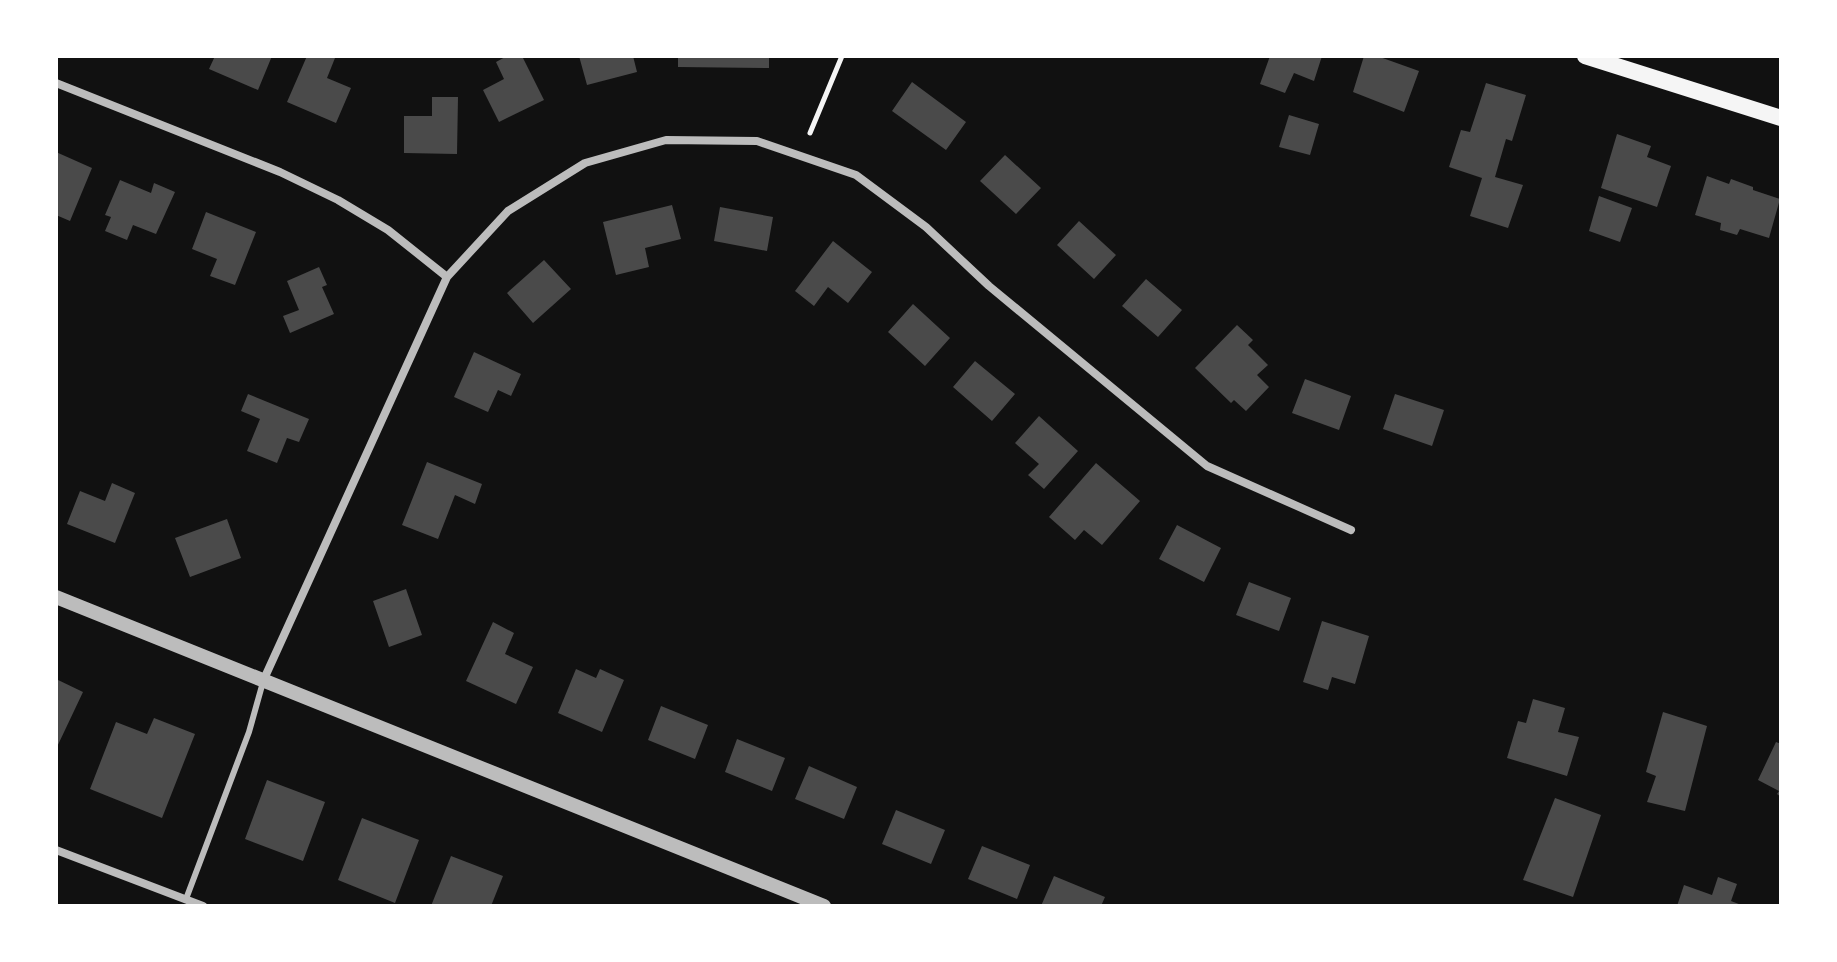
<svg xmlns="http://www.w3.org/2000/svg" width="1837" height="962" viewBox="0 0 1837 962" font-family="'Nunito Sans',sans-serif">
	<rect width="100%" height="100%" fill="#111"/>
	<path fill="#4a4a4a" d="M 215,56 L 272,56 L 258,90 L 209,69 Z
		M 307,56 L 335,58 L 327,78 L 351,88 L 336,123 L 287,102 Z
		M 507,56 L 522,56 L 544,100 L 499,122 L 483,90 L 504,79 L 496,62 Z
		M 579,56 L 633,56 L 637,72 L 587,85 Z
		M 678,56 L 769,56 L 769,68 L 678,67 Z
		M 1270,56 L 1322,56 L 1314,81 L 1294,73 L 1285,93 L 1260,84 Z
		M 1364,56 L 1377,56 L 1419,71 L 1404,112 L 1353,92 Z
		M 912,82 L 966,122 L 946,150 L 892,111 Z
		M 1486,83 L 1526,95 L 1512,141 L 1506,139 L 1495,177 L 1523,185 L 1508,228 L 1470,216 L 1482,178 L 1449,167 L 1461,130 L 1470,132 Z
		M 432,97 L 458,97 L 457,154 L 404,153 L 404,116 L 432,116 Z
		M 1289,115 L 1319,124 L 1310,155 L 1279,147 Z
		M 1617,134 L 1651,146 L 1647,157 L 1671,166 L 1657,207 L 1601,188 Z
		M 56,152 L 92,168 L 70,221 L 56,215 Z
		M 1005,155 L 1041,188 L 1016,214 L 980,181 Z
		M 1707,176 L 1729,184 L 1731,179 L 1753,187 L 1753,190 L 1780,199 L 1769,238 L 1740,229 L 1737,235 L 1720,230 L 1721,223 L 1695,215 Z
		M 120,180 L 151,193 L 154,183 L 175,192 L 156,234 L 133,225 L 127,240 L 105,231 L 111,217 L 105,215 Z
		M 1599,196 L 1632,208 L 1620,242 L 1589,231 Z
		M 672,205 L 681,239 L 645,248 L 649,267 L 616,275 L 603,222 Z
		M 720,207 L 773,217 L 767,251 L 714,241 Z
		M 206,212 L 256,232 L 235,285 L 210,276 L 217,259 L 192,249 Z
		M 1079,221 L 1116,255 L 1094,279 L 1057,245 Z
		M 833,241 L 872,272 L 848,303 L 828,287 L 814,306 L 795,291 Z
		M 544,260 L 571,289 L 533,323 L 507,293 Z
		M 319,267 L 327,285 L 322,287 L 334,314 L 290,333 L 283,316 L 299,310 L 287,281 Z
		M 1146,279 L 1182,310 L 1158,337 L 1122,306 Z
		M 913,304 L 950,338 L 925,366 L 888,332 Z
		M 1237,325 L 1253,340 L 1248,345 L 1268,365 L 1257,375 L 1269,387 L 1246,411 L 1234,400 L 1231,403 L 1195,368 Z
		M 474,352 L 521,374 L 511,396 L 498,390 L 488,412 L 454,397 Z
		M 975,361 L 1015,394 L 992,421 L 953,387 Z
		M 1305,379 L 1351,396 L 1339,430 L 1292,413 Z
		M 248,394 L 309,419 L 299,442 L 287,438 L 277,463 L 247,451 L 260,419 L 241,411 Z
		M 1395,394 L 1444,410 L 1432,446 L 1383,429 Z
		M 1039,416 L 1078,451 L 1044,489 L 1028,475 L 1039,464 L 1015,443 Z
		M 427,462 L 482,484 L 475,504 L 455,495 L 438,539 L 402,525 Z
		M 1096,463 L 1140,501 L 1102,545 L 1084,530 L 1075,540 L 1049,517 Z
		M 112,483 L 135,493 L 115,543 L 67,524 L 80,491 L 105,501 Z
		M 227,519 L 241,558 L 190,577 L 175,538 Z
		M 1177,525 L 1221,548 L 1204,582 L 1159,559 Z
		M 1249,582 L 1291,598 L 1279,631 L 1236,615 Z
		M 406,589 L 422,635 L 389,647 L 373,601 Z
		M 1322,621 L 1369,636 L 1355,684 L 1332,677 L 1328,690 L 1303,682 Z
		M 493,622 L 514,633 L 505,654 L 533,667 L 516,704 L 466,681 Z
		M 576,669 L 596,678 L 600,669 L 624,680 L 602,732 L 558,713 Z
		M 56,679 L 83,692 L 56,749 Z
		M 1533,699 L 1565,708 L 1558,732 L 1579,737 L 1567,776 L 1507,758 L 1518,721 L 1526,723 Z
		M 661,706 L 708,725 L 695,759 L 648,740 Z
		M 1663,712 L 1707,726 L 1685,811 L 1647,802 L 1656,776 L 1646,772 Z
		M 154,718 L 195,734 L 162,818 L 90,789 L 116,722 L 147,734 Z
		M 737,739 L 785,758 L 772,791 L 725,772 Z
		M 1776,742 L 1781,744 L 1781,797 L 1777,794 L 1779,791 L 1758,780 Z
		M 809,766 L 857,787 L 844,819 L 795,799 Z
		M 267,780 L 325,802 L 303,861 L 245,839 Z
		M 1555,798 L 1601,815 L 1573,897 L 1523,880 Z
		M 896,810 L 945,830 L 931,864 L 882,844 Z
		M 362,818 L 419,840 L 395,903 L 338,880 Z
		M 982,846 L 1030,865 L 1017,899 L 968,879 Z
		M 451,856 L 503,876 L 491,906 L 431,906 Z
		M 1054,876 L 1105,897 L 1101,906 L 1041,906 Z
		M 1718,877 L 1737,884 L 1731,901 L 1744,906 L 1677,906 L 1684,885 L 1712,895 Z"/>
	<g fill="none" stroke-linecap="round" stroke-linejoin="round">
		<path stroke="#f5f5f5" stroke-width="5" d="M 810,133 L 842,56"/>
		<path stroke="#bcbcbc" stroke-width="6" d="M 186,899 L 249,732 L 263,682"/>
		<path stroke="#bcbcbc" stroke-width="8" d="M 56,83 L 280,172 L 338,200 L 388,230 L 447,277
			M 264,679 L 447,277 L 508,211 L 585,163 L 666,140 L 757,141 L 856,175 L 926,227 L 989,286 L 1207,466 L 1351,530
			M 56,850 L 203,906"/>
		<path stroke="#bcbcbc" stroke-width="14" d="M 56,597 L 824,906"/>
		<path stroke="#f5f5f5" stroke-width="16" d="M 1585,56 L 1781,118"/>
	</g>
	<rect width="1837" height="962" fill="none" stroke="#ffffff" stroke-width="116"/>
</svg>
